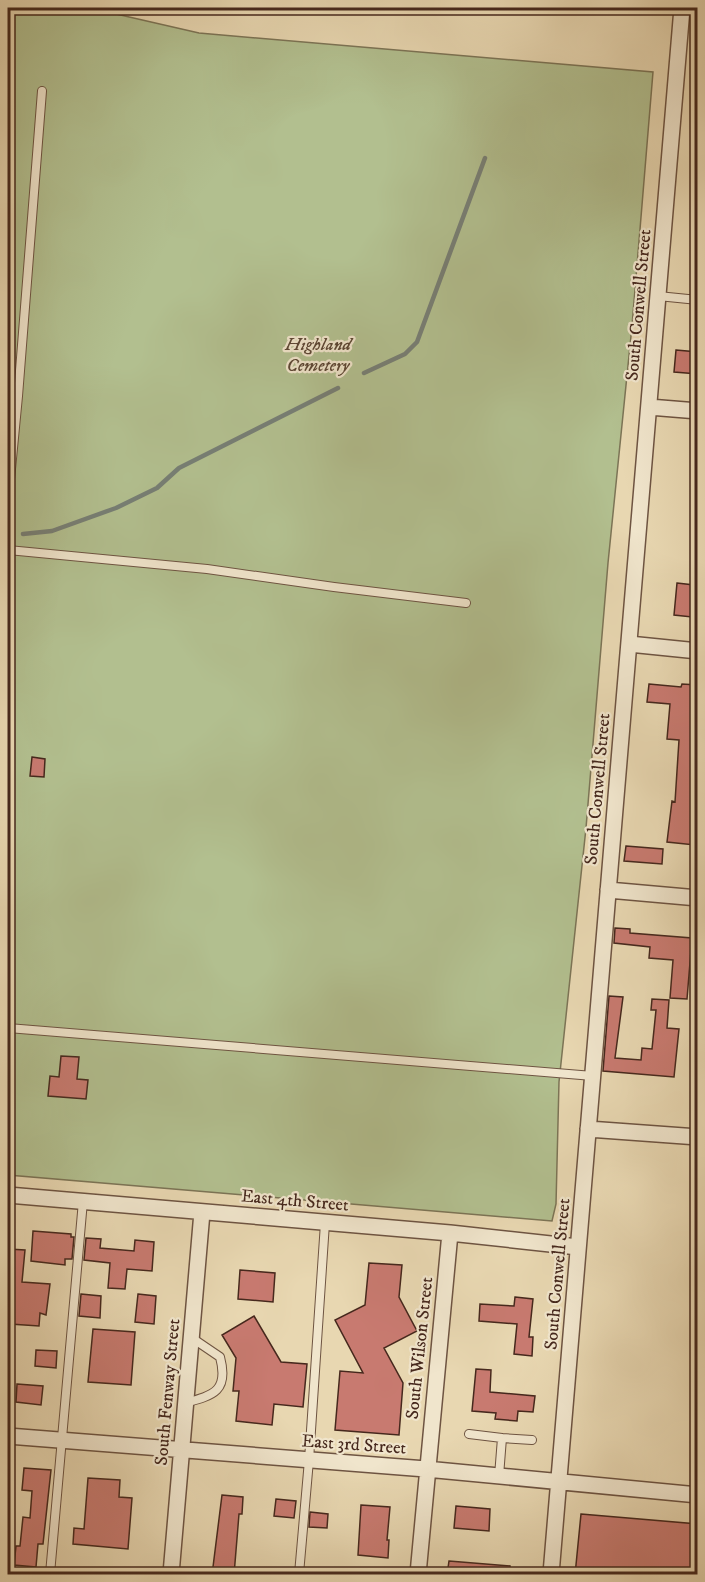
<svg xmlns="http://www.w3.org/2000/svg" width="705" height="1582" viewBox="0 0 705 1582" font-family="'IM FELL DW Pica',serif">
	<rect width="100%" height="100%" fill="#e8d7b1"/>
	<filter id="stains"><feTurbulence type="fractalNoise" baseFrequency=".00333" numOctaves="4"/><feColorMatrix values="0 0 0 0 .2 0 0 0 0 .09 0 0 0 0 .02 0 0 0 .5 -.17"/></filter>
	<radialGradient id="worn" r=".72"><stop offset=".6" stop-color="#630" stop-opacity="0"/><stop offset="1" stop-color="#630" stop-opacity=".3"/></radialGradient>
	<path fill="#b2bf8f" stroke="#7c7456" stroke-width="1.5" d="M 8,8 L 90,8 L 199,33 L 653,72 L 632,326 L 608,563 L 586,828 L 559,1082 L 556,1204 L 552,1221 L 8,1175 Z"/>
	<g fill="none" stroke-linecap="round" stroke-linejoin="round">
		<path stroke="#777f75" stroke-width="4.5" d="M 364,373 L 405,354 L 417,342 L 485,158
			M 23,534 L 52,531 L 116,508 L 157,488 L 179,468 L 338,388"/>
	</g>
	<path fill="#c87a70" stroke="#46281d" stroke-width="1.5" d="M 676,350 L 698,352 L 698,374 L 674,372 Z
		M 677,583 L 694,585 L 692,617 L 674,615 Z
		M 649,684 L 681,687 L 682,684 L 698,685 L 698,818 L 695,845 L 667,842 L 672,801 L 675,802 L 679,740 L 667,739 L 670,704 L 647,702 Z
		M 32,757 L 45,759 L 44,777 L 30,776 Z
		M 626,846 L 663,849 L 662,864 L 624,861 Z
		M 615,928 L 630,929 L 630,933 L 692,938 L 687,999 L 670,998 L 673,960 L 649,958 L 650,947 L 614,943 Z
		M 609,996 L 623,997 L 615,1058 L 641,1060 L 642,1048 L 652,1049 L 656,1010 L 651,1010 L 652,999 L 669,1000 L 667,1028 L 679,1029 L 674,1077 L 603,1071 Z
		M 61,1056 L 79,1057 L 77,1079 L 88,1080 L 86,1099 L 48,1096 L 50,1076 L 59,1077 Z
		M 33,1231 L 71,1234 L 71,1237 L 74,1237 L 72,1259 L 65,1259 L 65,1265 L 31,1261 Z
		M 86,1238 L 101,1239 L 100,1248 L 134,1251 L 135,1240 L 154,1242 L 152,1271 L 127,1269 L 125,1289 L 108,1288 L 110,1263 L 84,1260 Z
		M 8,1249 L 25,1250 L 22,1282 L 50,1284 L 46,1315 L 40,1313 L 39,1326 L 10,1324 L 12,1309 L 8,1308 Z
		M 369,1263 L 402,1265 L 399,1297 L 417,1331 L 384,1348 L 403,1383 L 399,1435 L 335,1430 L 340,1371 L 363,1373 L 335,1320 L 365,1305 Z
		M 240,1270 L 275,1273 L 273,1302 L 238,1299 Z
		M 81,1294 L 101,1296 L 100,1318 L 79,1316 Z
		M 138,1294 L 156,1296 L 154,1324 L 135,1322 Z
		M 515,1297 L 533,1299 L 529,1337 L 533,1337 L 532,1356 L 514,1354 L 517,1324 L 479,1321 L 480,1304 L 514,1306 Z
		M 254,1316 L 281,1362 L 307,1364 L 303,1407 L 274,1404 L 272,1425 L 236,1421 L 239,1391 L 233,1391 L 236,1358 L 222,1335 Z
		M 93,1329 L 135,1332 L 131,1385 L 88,1382 Z
		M 36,1350 L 57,1351 L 56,1368 L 35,1366 Z
		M 476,1369 L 491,1370 L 490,1392 L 535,1396 L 533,1412 L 518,1411 L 517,1421 L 495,1419 L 496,1413 L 472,1411 Z
		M 17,1384 L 43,1386 L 41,1405 L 16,1402 Z
		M 24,1468 L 51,1470 L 43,1544 L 38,1544 L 36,1567 L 14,1565 L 16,1546 L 20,1546 L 23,1517 L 30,1518 L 32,1491 L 22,1490 Z
		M 88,1478 L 120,1480 L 119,1497 L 132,1498 L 128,1549 L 73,1544 L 74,1528 L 84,1529 Z
		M 222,1495 L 243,1497 L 242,1514 L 239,1514 L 234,1575 L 212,1575 Z
		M 276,1499 L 296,1501 L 294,1518 L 274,1516 Z
		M 361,1505 L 390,1507 L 387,1540 L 389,1540 L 388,1558 L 358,1555 Z
		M 456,1506 L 490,1509 L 489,1531 L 454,1528 Z
		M 310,1512 L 328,1514 L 327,1528 L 309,1527 Z
		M 581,1514 L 698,1524 L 698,1575 L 575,1575 Z
		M 449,1561 L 510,1566 L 510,1575 L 447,1575 Z"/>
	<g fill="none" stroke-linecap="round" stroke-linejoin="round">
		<defs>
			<path id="service" d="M 658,296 L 698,300
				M 8,500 L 18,396 L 42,91
				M 8,550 L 207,569 L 334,587 L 466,603
				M 8,1028 L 593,1076
				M 185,1403 C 214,1395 229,1391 220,1357 L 192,1338
				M 469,1434 L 502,1438
				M 499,1476 L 502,1438 L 532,1440
				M 50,1574 L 83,1201
				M 299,1574 L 309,1460 L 325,1223"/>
			<path id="minor" d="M 649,407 L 698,411
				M 629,644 L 698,651
				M 608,890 L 698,898
				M 588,1129 L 698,1137
				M 8,1195 L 450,1233 L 578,1247
				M 8,1436 L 426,1469 L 698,1495
				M 171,1574 L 202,1212
				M 418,1574 L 450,1233
				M 551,1574 L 682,8"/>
		</defs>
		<use href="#service" stroke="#6e5442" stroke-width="10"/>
		<use href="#minor" stroke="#6e5442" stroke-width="18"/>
		<use href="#service" stroke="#f0e5cc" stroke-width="8"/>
		<use href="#minor" stroke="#f0e5cc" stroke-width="15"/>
	</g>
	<g text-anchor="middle" stroke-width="4.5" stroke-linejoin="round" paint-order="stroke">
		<g font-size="18" fill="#46281d" stroke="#f0e5cc">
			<text transform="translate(638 305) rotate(-85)" y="6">South Conwell Street</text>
			<text transform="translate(597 789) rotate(-85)" y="6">South Conwell Street</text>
			<text transform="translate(295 1200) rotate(5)" y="6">East 4th Street</text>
			<text transform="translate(557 1274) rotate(-85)" y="6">South Conwell Street</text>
			<text transform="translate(419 1348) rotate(-84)" y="6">South Wilson Street</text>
			<text transform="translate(167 1392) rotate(-85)" y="6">South Fenway Street</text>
			<text transform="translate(354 1444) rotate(4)" y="6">East 3rd Street</text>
		</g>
		<g font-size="18" font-style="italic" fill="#5c4634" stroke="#f0e5cc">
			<text x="318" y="350">Highland<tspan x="318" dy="21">Cemetery</tspan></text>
		</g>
	</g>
	<rect width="705" height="1582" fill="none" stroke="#e8d7b1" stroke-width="30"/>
	<rect x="9" y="9" width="687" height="1564" fill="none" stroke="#46281d" stroke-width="3"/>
	<rect x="15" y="15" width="675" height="1552" fill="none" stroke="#46281d" stroke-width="1.5"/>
	<rect width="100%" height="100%" filter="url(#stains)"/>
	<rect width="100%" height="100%" fill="url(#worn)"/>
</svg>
